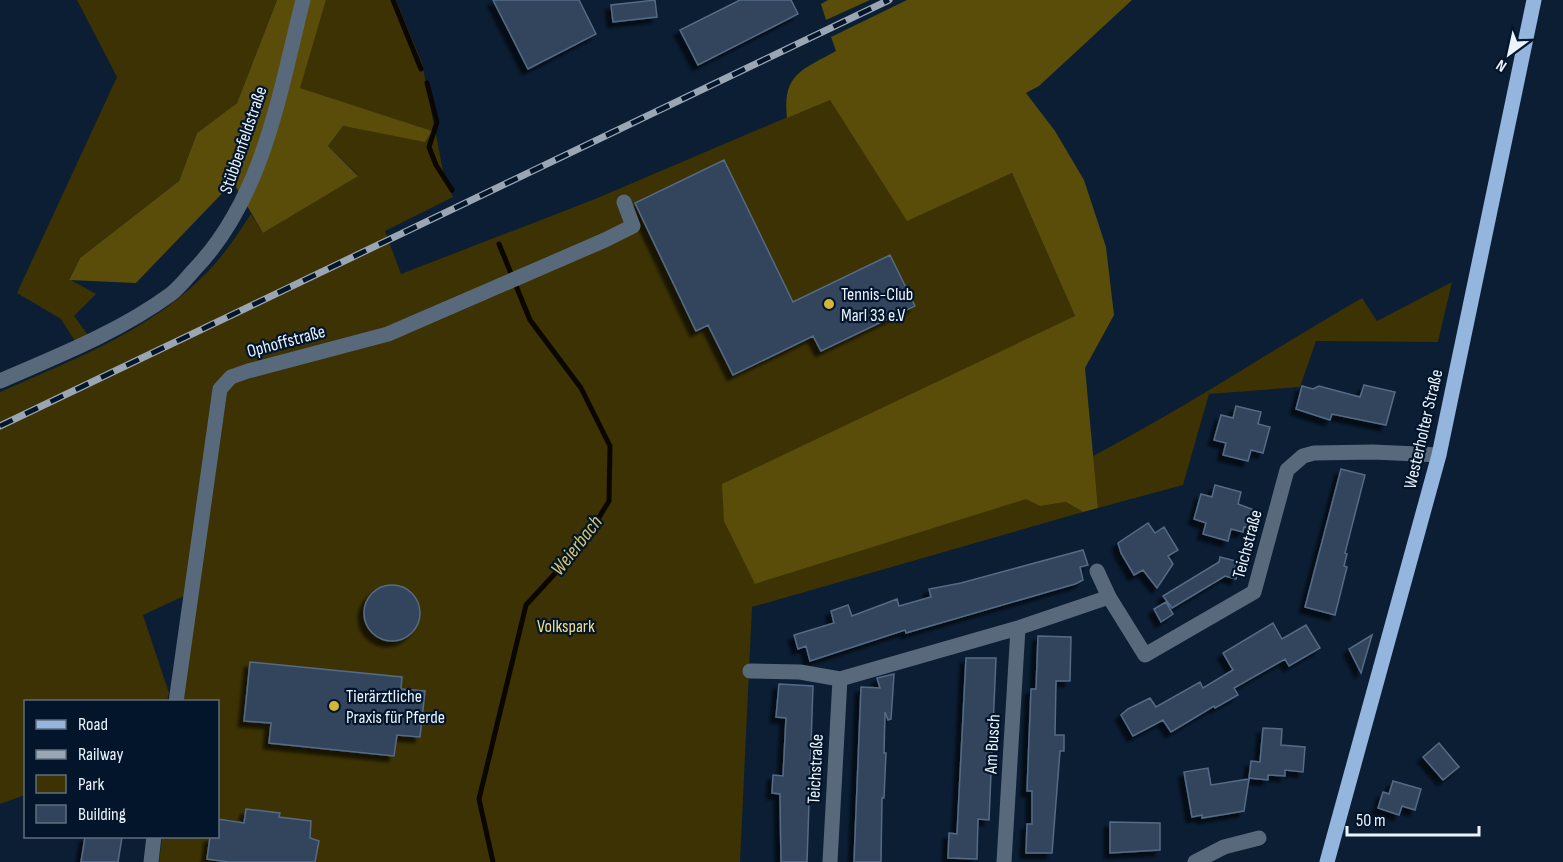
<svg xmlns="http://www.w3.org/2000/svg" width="1563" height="862" viewBox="0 0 1563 862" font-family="'Sofia Sans Condensed',sans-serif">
	<defs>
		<filter id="shadow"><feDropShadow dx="-5.5" dy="5.5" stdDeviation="1.5" flood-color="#0009"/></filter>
	</defs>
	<rect width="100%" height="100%" fill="#0b1e34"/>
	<path fill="#3c3203" d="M 77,0 L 277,0 L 237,103 L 197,133 L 179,181 L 80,258 L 69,279 L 96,294 L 74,316 L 88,335 L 75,341 L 61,319 L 17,293 L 117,77 Z
		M 326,0 L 396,0 L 422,63 L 444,176 L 453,197 L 385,231 L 401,274 L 595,199 L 830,99 L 907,220 L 1012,173 L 1075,316 L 755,584 L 1027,498 L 1040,506 L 1066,502 L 1083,512 L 752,607 L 740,862 L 159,862 L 162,837 L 218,836 L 218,702 L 181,701 L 228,387 L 184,596 L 143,615 L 169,693 L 167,701 L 26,702 L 25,795 L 0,804 L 0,392 C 77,358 163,326 219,259 C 231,245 241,229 251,214 L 263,233 L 358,175 L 328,146 L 343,126 L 425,141 L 431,131 L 299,88 Z
		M 1452,282 L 1438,342 L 1316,341 L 1300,387 L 1209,394 L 1183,485 L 1098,508 L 1093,456 C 1185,408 1272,350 1362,298 L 1377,321 Z"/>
	<path fill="#5a4d09" d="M 277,0 L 326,0 L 300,88 L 432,131 L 425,142 L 343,126 L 328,146 L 358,176 L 263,233 L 233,182 L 136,283 L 69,280 L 80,258 L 179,181 L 197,133 L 237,103 Z
		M 828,0 L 870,0 L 826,20 L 821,4 Z
		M 907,0 L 1132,0 L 1039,86 L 1026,93 L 1055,131 L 1084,180 L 1106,247 L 1114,315 L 1085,368 L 1098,508 L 1083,512 L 1066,502 L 1040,506 L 1026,499 L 755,584 L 724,521 L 722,484 L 1075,316 L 1012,173 L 907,221 L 830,100 L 787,118 C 782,74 802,70 836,51 L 831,37 Z"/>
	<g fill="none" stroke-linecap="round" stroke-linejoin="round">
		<path stroke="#0c0600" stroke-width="5" d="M 393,0 L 421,69
			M 427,83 L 437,122 L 429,147 L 436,165 L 452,190
			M 493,862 L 479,799 L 526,605 L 584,542 L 609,501 L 610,446 L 581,388 L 530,320 L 499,244"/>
	</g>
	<path fill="#30455d" stroke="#556b85" stroke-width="1.5" filter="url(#shadow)" d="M 493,0 L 579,0 L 596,34 L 528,69 Z
		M 655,0 L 657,17 L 613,22 L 611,5 Z
		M 740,0 L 791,0 L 798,14 L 698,65 L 680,30 Z
		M 724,160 L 793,302 L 890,255 L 915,306 L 821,351 L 813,336 L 733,375 L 708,325 L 696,331 L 635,203 Z
		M 1364,385 L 1395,392 L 1386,425 L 1332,414 L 1330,420 L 1296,409 L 1302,386 L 1313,389 L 1319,386 L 1360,397 Z
		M 1236,406 L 1261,412 L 1258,424 L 1270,427 L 1263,453 L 1251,450 L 1248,461 L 1223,455 L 1226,443 L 1214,440 L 1221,415 L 1233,418 Z
		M 1341,469 L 1365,475 L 1345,553 L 1347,554 L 1344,566 L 1347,567 L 1335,615 L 1305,607 Z
		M 1215,485 L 1241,492 L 1238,504 L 1262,513 L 1257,530 L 1244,527 L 1243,532 L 1231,529 L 1228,541 L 1203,534 L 1206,523 L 1194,519 L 1201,494 L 1212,497 Z
		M 1148,523 L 1155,533 L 1164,527 L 1178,550 L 1168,556 L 1173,564 L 1157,588 L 1143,570 L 1134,575 L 1121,553 L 1118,543 Z
		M 1083,550 L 1088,565 L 1080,567 L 1083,580 L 1075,584 L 906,633 L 905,630 L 810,661 L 806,646 L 798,649 L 794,635 L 834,623 L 831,611 L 848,605 L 852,616 L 897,599 L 899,606 L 931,597 L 929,589 L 961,583 Z
		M 1220,557 L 1240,562 L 1236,579 L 1225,576 L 1172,608 L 1163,596 L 1219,562 Z
		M364 613a28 28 0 1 1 56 0a28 28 0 1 1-56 0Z
		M 1166,602 L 1173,614 L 1161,622 L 1154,609 Z
		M 1273,623 L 1282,639 L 1306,625 L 1320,648 L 1289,666 L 1285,659 L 1234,688 L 1238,695 L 1215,708 L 1214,706 L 1171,732 L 1163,720 L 1133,736 L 1121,715 L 1128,709 L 1150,698 L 1156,707 L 1200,682 L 1203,688 L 1233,670 L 1223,653 Z
		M 1372,635 L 1361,673 L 1349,649 Z
		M 1038,636 L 1071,637 L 1070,681 L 1056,681 L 1055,735 L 1064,735 L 1064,751 L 1060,751 L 1052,853 L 1026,853 L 1027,824 L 1032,824 L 1032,791 L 1027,791 L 1031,689 L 1036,689 Z
		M 966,658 L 996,658 L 989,820 L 978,819 L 977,859 L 948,858 L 949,833 L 957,834 Z
		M 250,662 L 402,677 L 401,689 L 425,691 L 420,737 L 397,735 L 394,756 L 269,743 L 271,723 L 244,721 Z
		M 894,674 L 891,719 L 888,720 L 885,712 L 884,753 L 886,753 L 884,798 L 882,798 L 881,862 L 854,862 L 861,687 L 880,688 L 877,678 Z
		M 779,684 L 813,686 L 807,862 L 781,862 L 780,794 L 772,793 L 773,775 L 783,776 L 786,718 L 776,717 Z
		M 1263,728 L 1282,729 L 1281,745 L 1305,747 L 1303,772 L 1285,770 L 1285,776 L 1268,775 L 1268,780 L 1249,778 L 1251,761 L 1260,762 Z
		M 1439,743 L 1459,767 L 1443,780 L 1423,757 Z
		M 1208,768 L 1211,785 L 1249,779 L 1244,811 L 1202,818 L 1202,815 L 1192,817 L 1184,772 Z
		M 1393,781 L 1421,789 L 1415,810 L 1402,806 L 1399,815 L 1378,808 L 1383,792 L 1389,794 Z
		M 246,809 L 280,813 L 279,817 L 311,821 L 310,838 L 319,841 L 315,862 L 229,862 L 207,859 L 210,837 L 218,837 L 218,819 L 244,823 Z
		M 1110,822 L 1160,823 L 1160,850 L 1110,853 Z
		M 85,837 L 122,837 L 118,862 L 81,862 Z"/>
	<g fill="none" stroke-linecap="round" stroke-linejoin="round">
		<path stroke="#58697c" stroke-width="15" d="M 0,381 C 58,356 119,332 171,294 C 179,288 186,279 193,271 C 263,199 279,95 303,0
			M 1097,571 L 1109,597 L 1145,655 L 1254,592 L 1287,470 L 1303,456 L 1314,453 L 1373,452 L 1439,455
			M 750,671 L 800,672 L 840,679
			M 176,702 L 220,389 L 231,377 L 248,371 L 388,334 L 605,240 L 633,226 L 624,202
			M 151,862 L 154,836
			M 830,862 L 840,679 L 1018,628 L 1109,597
			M 1004,862 L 1018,628
			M 1195,862 L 1224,847 L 1259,838"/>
		<path stroke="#93b5de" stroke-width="15" d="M 1327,862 L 1439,455 L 1534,0"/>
		<defs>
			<path id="rail" d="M 0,426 L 889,0"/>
		</defs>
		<use href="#rail" stroke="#9aa6b4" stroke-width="7"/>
		<use href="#rail" stroke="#03152a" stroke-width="4.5" stroke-dasharray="14" stroke-linecap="butt"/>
	</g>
	<g fill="#d2b736" stroke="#03152a" stroke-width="2">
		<circle cx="829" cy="304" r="6"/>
		<circle cx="334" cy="706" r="6"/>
	</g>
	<g text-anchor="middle" stroke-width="4.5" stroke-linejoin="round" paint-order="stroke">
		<g font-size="18" fill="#ebf3fc" stroke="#03152a">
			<text transform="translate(243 140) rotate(-71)" y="6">Stübbenfeldstraße</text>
			<text transform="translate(286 341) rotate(-15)" y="6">Ophoffstraße</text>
			<text transform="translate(1423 429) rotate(-77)" y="6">Westerholter Straße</text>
			<text transform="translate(1247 544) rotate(-75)" y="6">Teichstraße</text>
			<text transform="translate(992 744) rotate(-87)" y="6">Am Busch</text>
			<text transform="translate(815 769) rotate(-87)" y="6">Teichstraße</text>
		</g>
		<g font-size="18" fill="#ebf3fc" stroke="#03152a" text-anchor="start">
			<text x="841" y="300">Tennis-Club<tspan x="841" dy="21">Marl 33 e.V</tspan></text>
			<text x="346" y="702">Tierärztliche<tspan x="346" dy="21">Praxis für Pferde</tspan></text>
		</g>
		<g font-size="18" fill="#f1dd83" stroke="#03152a">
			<text x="566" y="632">Volkspark</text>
		</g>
		<g font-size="20" font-style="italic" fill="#d8c46a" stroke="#03152a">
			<text transform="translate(576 545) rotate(-52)" y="7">Weierbach</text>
		</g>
	</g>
	<rect x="24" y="700" width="195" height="138" fill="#03152a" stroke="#606e7e" stroke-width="1.5"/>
	<rect x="36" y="720" width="30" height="9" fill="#93b5de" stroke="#606e7e" stroke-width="1.5"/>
	<text x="78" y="730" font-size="18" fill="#ebf3fc">Road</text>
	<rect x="36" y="750" width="30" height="9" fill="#9aa6b4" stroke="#606e7e" stroke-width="1.5"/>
	<text x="78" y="760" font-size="18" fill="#ebf3fc">Railway</text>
	<rect x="36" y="775" width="30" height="18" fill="#3c3203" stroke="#606e7e" stroke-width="1.5"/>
	<text x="78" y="790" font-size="18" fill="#ebf3fc">Park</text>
	<rect x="36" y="805" width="30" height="18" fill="#30455d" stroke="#606e7e" stroke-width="1.5"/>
	<text x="78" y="820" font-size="18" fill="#ebf3fc">Building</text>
	<g transform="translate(1509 54) rotate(213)" stroke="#03152a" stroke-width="4.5" paint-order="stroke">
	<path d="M0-4.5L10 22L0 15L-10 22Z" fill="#ebf3fc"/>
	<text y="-9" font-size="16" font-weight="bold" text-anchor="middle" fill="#ebf3fc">N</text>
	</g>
	<path d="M1347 826v9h132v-9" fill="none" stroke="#ebf3fc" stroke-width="3"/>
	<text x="1356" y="826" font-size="18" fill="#ebf3fc" stroke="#03152a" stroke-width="4.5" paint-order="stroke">50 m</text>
</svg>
